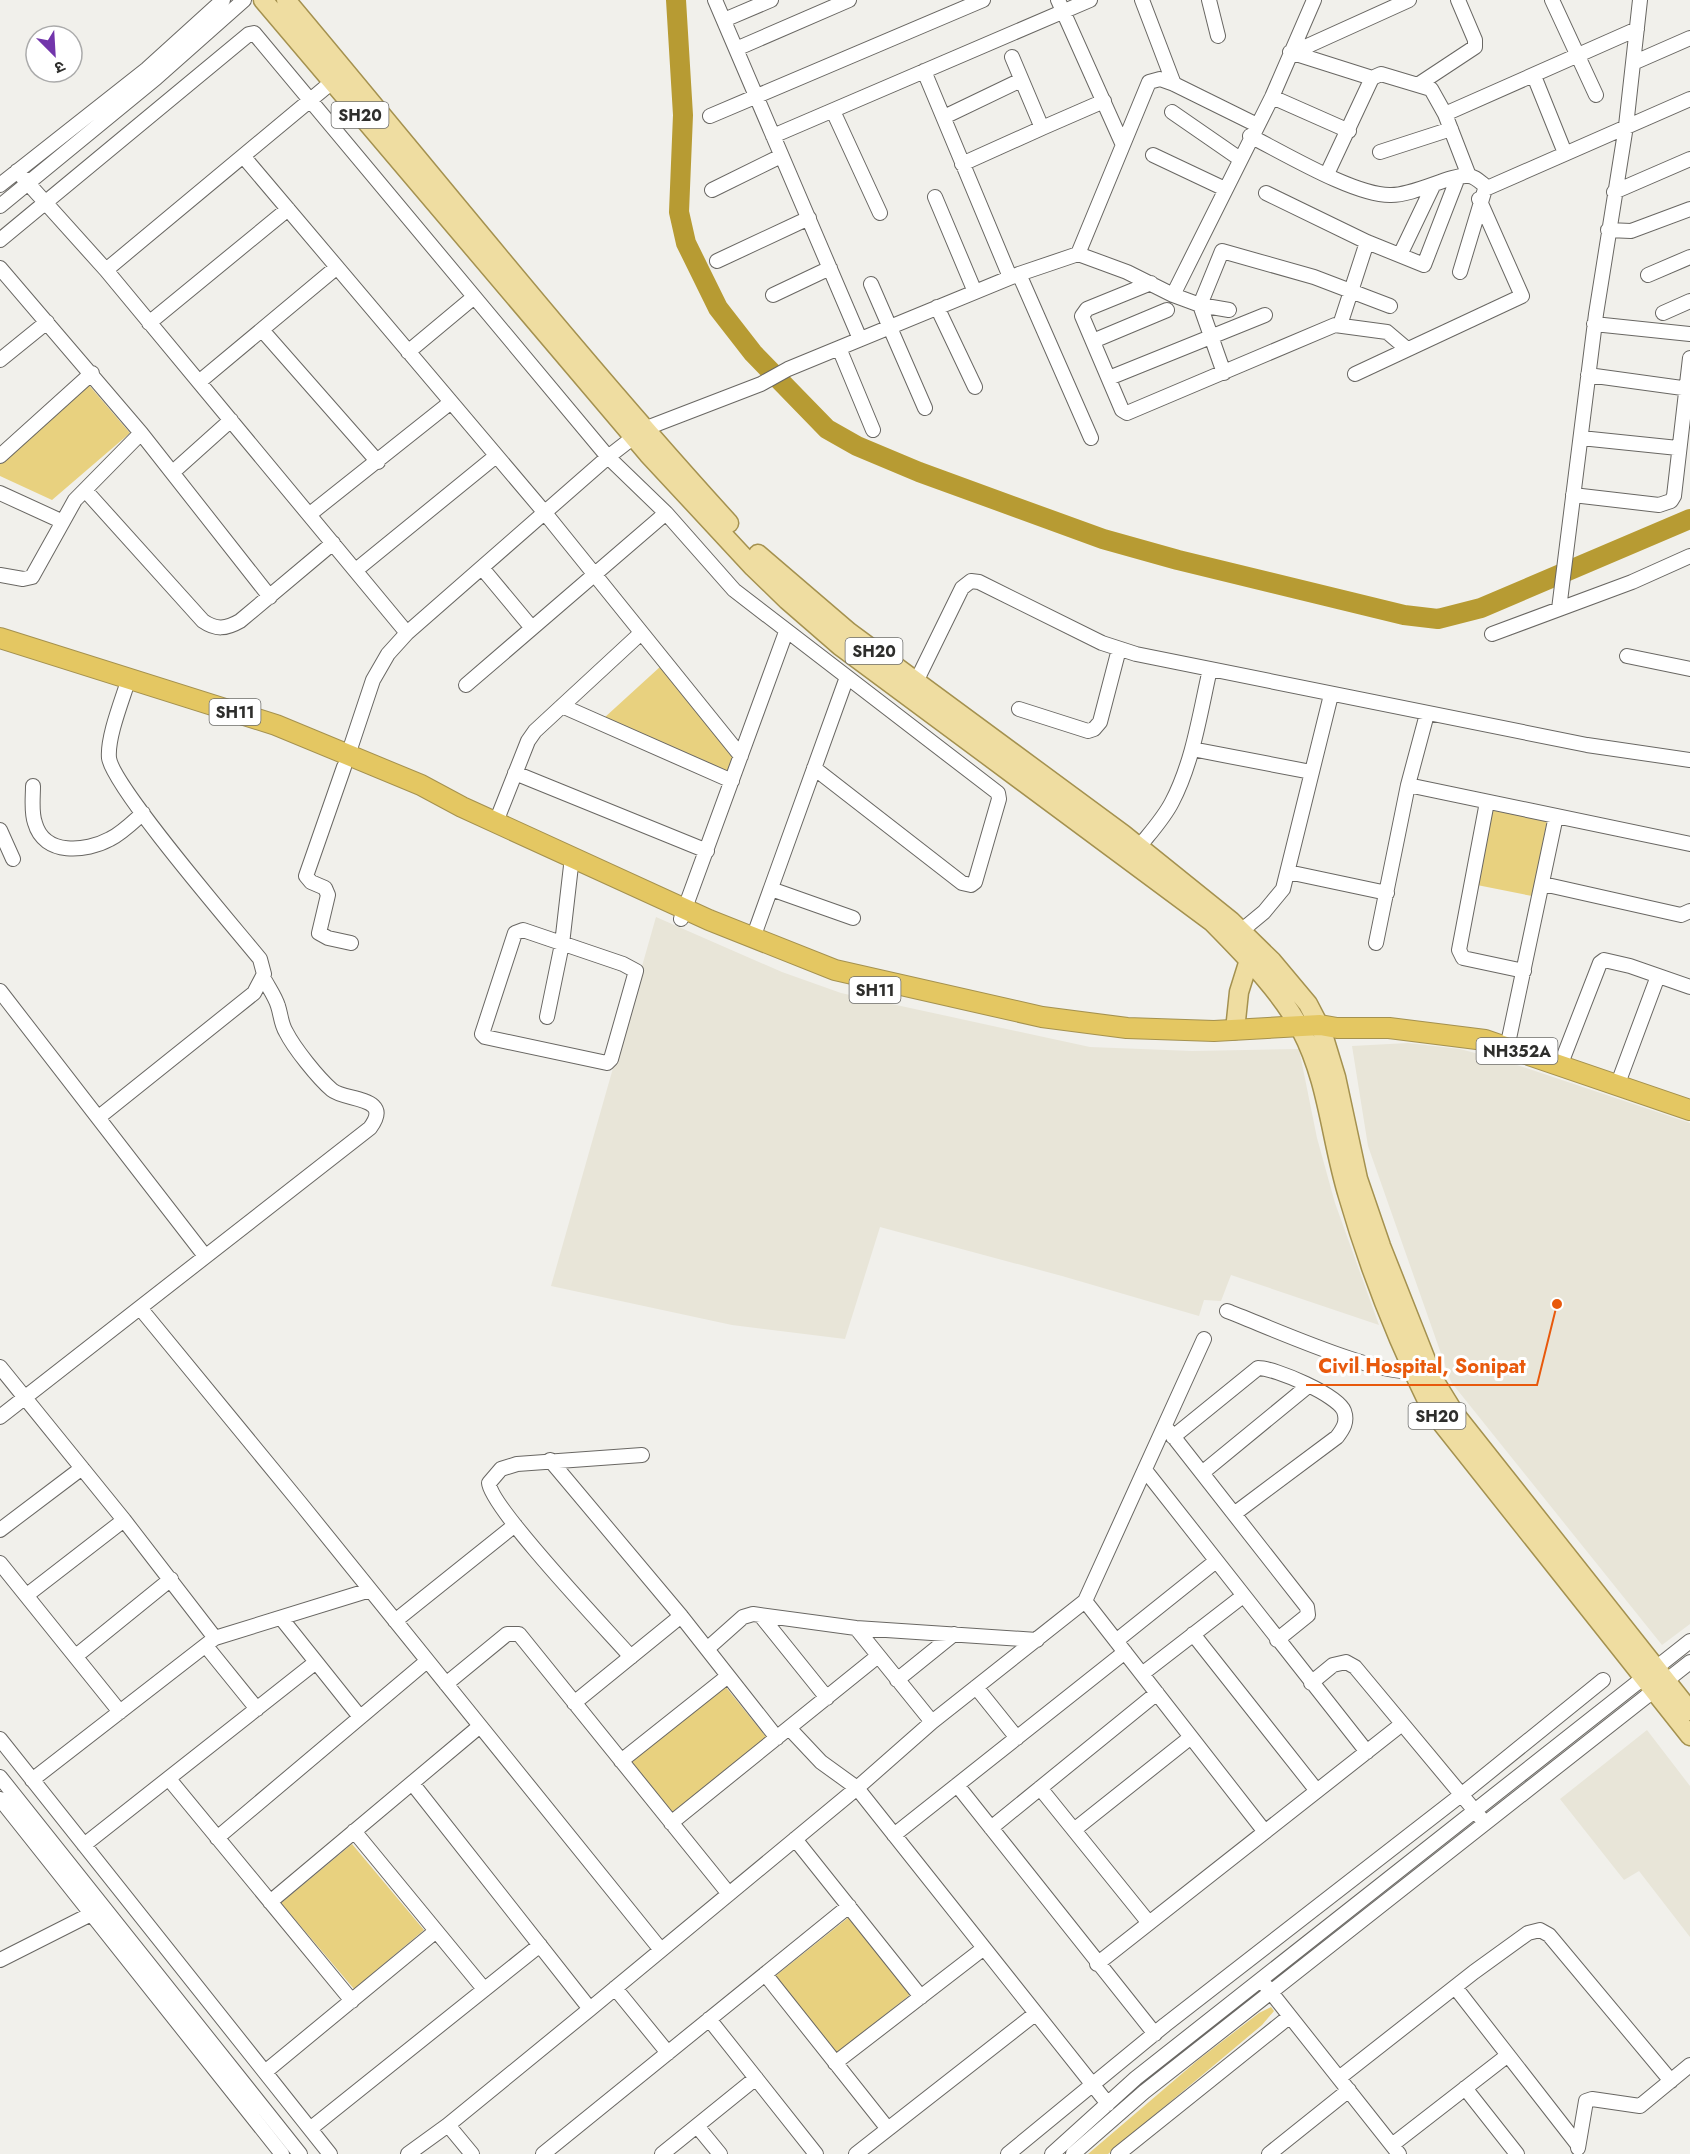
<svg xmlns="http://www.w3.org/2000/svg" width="1690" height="2154" viewBox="0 0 1690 2154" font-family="Jost,'Noto Sans Devanagari',sans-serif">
	<rect width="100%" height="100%" fill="#f1f0eb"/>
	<path fill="#e8e5d8" d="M 656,917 L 782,972 L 841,993 L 1090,1047 L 1192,1051 L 1299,1049 L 1317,1138 L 1335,1203 L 1379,1325 L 1231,1275 L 1221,1301 L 1204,1300 L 1199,1316 L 1062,1276 L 880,1227 L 845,1339 L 732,1325 L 551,1286 Z
		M 1408,1043 L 1460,1049 L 1505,1061 L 1690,1123 L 1690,1624 L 1662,1645 L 1451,1382 L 1368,1146 L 1352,1046 Z
		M 1647,1730 L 1690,1786 L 1690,1937 L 1639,1871 L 1624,1880 L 1560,1799 Z"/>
	<path fill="#e8d17f" d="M 88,384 L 130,433 L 52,500 L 0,476 L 0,460 Z
		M 661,666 L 735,756 L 726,774 L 604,718 Z
		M 1492,810 L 1547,821 L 1532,896 L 1477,885 Z
		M 725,1686 L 767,1738 L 673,1813 L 631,1761 Z
		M 352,1844 L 424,1930 L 354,1989 L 281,1903 Z
		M 849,1917 L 911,1994 L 836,2054 L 774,1977 Z
		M 1271,2007 L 1274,2011 L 1262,2025 L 1108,2154 L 1088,2154 L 1198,2060 L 1259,2013 Z"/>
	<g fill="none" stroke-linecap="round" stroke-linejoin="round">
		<path stroke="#b79b33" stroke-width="20" d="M 676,0 L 683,115 L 679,212 L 686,243 L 718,308 L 753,353 L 827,429 L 857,446 L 919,472 L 1103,539 L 1178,560 L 1404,615 L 1438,619 L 1481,608 L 1690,519"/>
		<defs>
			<path id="minor" d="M 715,0 L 860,339
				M 1058,0 L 1122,143
				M 1142,0 L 1174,84
				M 1209,0 L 1218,36
				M 1552,0 L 1596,95
				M 724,20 L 771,0
				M 736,49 L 849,0
				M 1290,52 L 1372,78
				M 1292,53 L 1409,0
				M 1012,57 L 1042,128 L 1104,101
				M 1633,63 L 1690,38
				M 924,71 L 1010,277
				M 1534,76 L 1565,153
				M 1419,84 L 1475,47 L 1475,40 L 1458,0
				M 1272,97 L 1349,131
				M 833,111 L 880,213
				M 1172,112 L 1240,159
				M 1445,114 L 1637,29
				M 710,116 L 983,0
				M 944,117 L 1021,80
				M 773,136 L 1090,0
				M 1250,136 C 1284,153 1355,196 1391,195 C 1416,195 1450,174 1468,176 C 1475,176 1481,183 1487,187
				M 1380,152 L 1451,129
				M 1153,155 L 1225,189
				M 243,156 L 545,513 L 741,756
				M 962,164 L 1042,128
				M 17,171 L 106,270 L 407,633
				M 1327,174 L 1372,78 L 1381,74 L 1431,89 L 1445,114 L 1469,176
				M 0,185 L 147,69 L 223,0
				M 712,190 L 781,156
				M 1614,192 L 1690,159
				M 1266,193 L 1367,242 L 1424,265 L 1458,177
				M 935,197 L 975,292
				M 0,206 L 156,78 L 244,0
				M 1608,230 L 1631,231 L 1690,209
				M 0,240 L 249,34 L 254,33 L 608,457 L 666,513 L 734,590 L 998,793 L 999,799 L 975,882 L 971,885 L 962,883 L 814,768
				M 1078,254 L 1149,82 L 1160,79 L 1174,84 L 1257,125
				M 1400,255 L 1433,186
				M 717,261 L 809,218
				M 0,268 L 141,433 L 270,597
				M 106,270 L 332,82
				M 1460,272 L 1485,189 L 1690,99
				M 1019,274 L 1091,438
				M 1648,275 L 1690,257
				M 1151,283 L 1087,309 L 1082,316 L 1122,410 L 1127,413 L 1335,325 L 1387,332 L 1407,349
				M 871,284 L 925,408
				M 773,295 L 830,268
				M 1173,295 L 1272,97 L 1314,0
				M 937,307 L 975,387
				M 1663,313 L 1690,301
				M 149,323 L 288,209
				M 1594,324 L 1690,334
				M 1340,325 L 1367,242
				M 262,330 L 378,462
				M 1093,341 L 1167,310
				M 839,348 L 873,430
				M 408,352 L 474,297
				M 0,360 L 47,322
				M 1224,373 L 1200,305 L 1222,251 L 1314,277 L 1390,306
				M 1355,374 L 1522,296 L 1479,199
				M 1588,375 L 1690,389
				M 1109,378 L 1265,315
				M 199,382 L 337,267
				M 1581,438 L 1678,448
				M 0,456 L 92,373
				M 173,472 L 231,420
				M 85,490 L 203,621 C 216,630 226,629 240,621 L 333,543
				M 0,493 L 61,521
				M 1573,495 L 1659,505 L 1671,501 L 1674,496 L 1690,358
				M 310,514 L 451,402
				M 482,568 L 532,628
				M 356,570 L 496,456
				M 0,575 L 23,579 L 32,577 L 75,500 L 141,433
				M 1559,609 L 1596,314 L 1626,126 L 1640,0
				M 1492,634 L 1632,582 L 1690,556
				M 1627,656 L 1690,669
				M 466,685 L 666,513
				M 912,690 L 962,588 L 971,581 L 979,582 L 1102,643 L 1136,654 L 1587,745 L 1690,760
				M 562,706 L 732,781
				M 1019,709 L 1088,731 L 1094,729 L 1100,722 L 1119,649
				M 1192,749 L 1311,772
				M 348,755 L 373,680 L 388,654 L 407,633 L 608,457 L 644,429 L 761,384 L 788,369 L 1019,274 L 1078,254 L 1127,272 L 1173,295 L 1200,305 L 1229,310
				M 344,767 L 306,876 L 311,882 L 325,888 L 328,895 L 319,933 L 328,938 L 351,943
				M 515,773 L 707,851
				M 1408,785 L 1690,844
				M 33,786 C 33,798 31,812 35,823 C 44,856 86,852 110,839 C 122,833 133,822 143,813
				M 1487,802 L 1459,950 L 1463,958 L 1524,971
				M 496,822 L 528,741 L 535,731 L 641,633
				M 0,830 L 13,859
				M 1139,847 C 1150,833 1164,818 1172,802 C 1193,762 1200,713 1210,669
				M 1288,872 L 1387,893
				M 1543,884 L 1681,915 L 1690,911
				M 771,889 L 853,918
				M 681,919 L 786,632
				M 523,930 L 623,964 L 636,971 L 611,1059 L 607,1063 L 485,1037 L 482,1034 L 515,933 Z
				M 1235,936 L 1264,912 L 1283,889 L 1331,695
				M 753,938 L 847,677
				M 1376,943 L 1408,785 L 1427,714
				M 0,991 L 205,1256
				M 547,1017 L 562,944 L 572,857
				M 1507,1048 L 1556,816
				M 1560,1066 L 1600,963 L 1604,960 L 1630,966 L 1690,987
				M 1617,1086 L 1658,976
				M 99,1117 L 254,993 L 264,974 L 260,959 C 234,927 113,787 109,758 C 107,737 123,698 129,678
				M 140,1308 L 301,1504 L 661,1950
				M 1227,1311 C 1265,1325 1388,1382 1421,1370
				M 0,1367 L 124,1520 L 215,1638
				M 0,1417 L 370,1128 C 394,1096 345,1101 332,1090 C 318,1078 294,1048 286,1032 C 281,1024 281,1015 278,1006 C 275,996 268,987 263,977
				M 1169,1431 L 1307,1607 L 1308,1615 L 1277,1640
				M 1173,1437 L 1258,1368 C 1275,1368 1338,1395 1344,1411 C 1348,1422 1343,1429 1337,1437 L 1234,1514
				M 550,1460 L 681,1616 L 777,1738
				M 1145,1470 L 1367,1752
				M 1202,1473 L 1308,1386
				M 0,1530 L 82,1468
				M 0,1563 L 120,1712
				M 27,1595 L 124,1520
				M 1085,1601 L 1265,1832
				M 761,1616 L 827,1698
				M 281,1618 L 360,1717
				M 395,1621 L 515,1525
				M 856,1628 L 932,1722
				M 1193,1634 L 1317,1791
				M 1116,1641 L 1216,1561
				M 206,1646 L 257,1709
				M 707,1649 L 743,1617 L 753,1614 L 856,1628 L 1037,1640
				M 76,1656 L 171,1579
				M 631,1657 C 608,1631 490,1507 489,1483 L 501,1469 L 517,1464 L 642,1455
				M 1142,1674 L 1243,1596
				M 897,1680 L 954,1634
				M 1311,1683 L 1333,1665 L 1346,1662 L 1355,1667 L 1480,1817
				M 446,1684 L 507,1634 L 519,1634 L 729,1894
				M 976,1687 L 1017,1738
				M 574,1703 L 681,1616
				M 789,1728 L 821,1762 L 857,1788 L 1108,2104
				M 0,1739 L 330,2154
				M 621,1761 L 728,1676
				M 0,1777 L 300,2154
				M 169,1779 L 352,2001
				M 32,1780 L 215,1638 L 370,1590
				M 412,1783 L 590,2009
				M 957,1785 L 1155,2034
				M 1040,1788 L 1149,1923
				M 0,1799 L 282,2154
				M 671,1823 L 878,1656
				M 991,1828 L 1157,1693
				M 1074,1830 L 1191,1737
				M 354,1831 L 484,1989
				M 894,1835 L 1125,1652
				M 217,1838 L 427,1661
				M 795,1839 L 921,1997
				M 84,1845 L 316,1662
				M 270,1902 L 480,1726
				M 0,1960 L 97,1911
				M 1097,1964 L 1402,1724
				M 765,1974 L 888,2129
				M 1266,1986 L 1399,2154
				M 1455,1987 L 1578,2145
				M 615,1988 L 668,2053
				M 709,2019 L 816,2154
				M 835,2063 L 984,1948
				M 265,2072 L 436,1931
				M 1339,2078 L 1474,1972 L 1528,1933 L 1540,1930 L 1549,1935 L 1671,2081
				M 1465,2088 L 1517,2154
				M 448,2125 L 472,2154
				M 697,2126 L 720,2154
				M 310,2129 L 540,1945
				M 1392,2145 L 1508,2055
				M 1578,2148 L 1586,2101 L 1592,2099 L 1640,2106 L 1690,2065
				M 408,2154 L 448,2125 L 590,2009 L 857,1788 L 932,1722 L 1085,1601 L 1204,1339
				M 543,2154 L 849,1906
				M 662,2154 L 756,2078
				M 856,2154 L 1035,2014
				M 1008,2154 L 1165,2025 L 1461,1795 L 1603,1680
				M 1052,2154 L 1136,2078 L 1690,1641
				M 1073,2154 L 1144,2092 L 1690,1662
				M 1118,2154 L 1289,2017
				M 1269,2154 L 1349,2090"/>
			<path id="major" d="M 263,0 L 648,454 L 753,567 L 787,600 L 840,646 L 1212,922 C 1243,954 1280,990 1301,1030 C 1328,1081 1331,1141 1348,1196 C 1369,1269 1398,1342 1432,1411 L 1690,1736
				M 286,0 C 433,175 575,354 729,523
				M 758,554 L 849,632 L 1123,834 L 1231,921 L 1272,961 L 1308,1004 L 1322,1031 L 1336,1077 L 1358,1179 L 1381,1246 L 1434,1380 L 1455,1414 L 1690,1711
				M 1235,1030 L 1239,992 L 1249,960"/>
			<path id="highway" d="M 0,638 L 276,725 L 421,785 L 462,807 L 709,920 L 835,970 L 1042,1017 L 1127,1028 L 1214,1031 L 1320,1025 L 1337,1028 L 1389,1028 L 1485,1040 L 1690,1110"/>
		</defs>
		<use href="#minor" stroke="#696763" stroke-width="16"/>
		<use href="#major" stroke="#a4914f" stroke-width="21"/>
		<use href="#highway" stroke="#a4914f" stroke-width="22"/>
		<use href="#minor" stroke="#fff" stroke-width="14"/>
		<use href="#major" stroke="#efdda1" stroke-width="18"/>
		<use href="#highway" stroke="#e4c762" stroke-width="20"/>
	</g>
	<g text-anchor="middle" stroke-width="6" stroke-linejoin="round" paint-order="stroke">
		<g fill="#fff" stroke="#6d6d6b" stroke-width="1.5">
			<rect x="331.5" y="102" width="57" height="26" rx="4.5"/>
			<rect x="845.5" y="638" width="57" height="26" rx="4.5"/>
			<rect x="209.5" y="699" width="51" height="26" rx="4.5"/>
			<rect x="849.5" y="977" width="51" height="26" rx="4.5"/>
			<rect x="1476.5" y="1038" width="81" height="26" rx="4.5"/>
			<rect x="1408.5" y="1403" width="57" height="26" rx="4.5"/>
		</g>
		<g font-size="16" font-weight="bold" fill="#2e2e2c">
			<text x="360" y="121">SH20</text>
			<text x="874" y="657">SH20</text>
			<text x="235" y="718">SH11</text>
			<text x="875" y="996">SH11</text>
			<text x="1517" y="1057">NH352A</text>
			<text x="1437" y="1422">SH20</text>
		</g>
	</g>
	<path fill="none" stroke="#e8590c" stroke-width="2" d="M1557 1304L1537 1385H1306"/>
	<circle fill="#e8590c" stroke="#fff" stroke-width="2" cx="1557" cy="1304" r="6"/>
	<g font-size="20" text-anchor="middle" font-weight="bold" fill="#e8590c" stroke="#fff" stroke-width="6" stroke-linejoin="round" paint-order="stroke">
		<text x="1422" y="1373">Civil Hospital, Sonipat</text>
	</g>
	<g transform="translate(54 54) rotate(156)"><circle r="28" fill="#ffffff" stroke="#ababab" stroke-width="1.5"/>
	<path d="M0-4.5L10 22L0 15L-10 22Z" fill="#7235ab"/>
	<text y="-9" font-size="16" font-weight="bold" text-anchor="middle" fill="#2e2e2c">उ</text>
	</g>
</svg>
